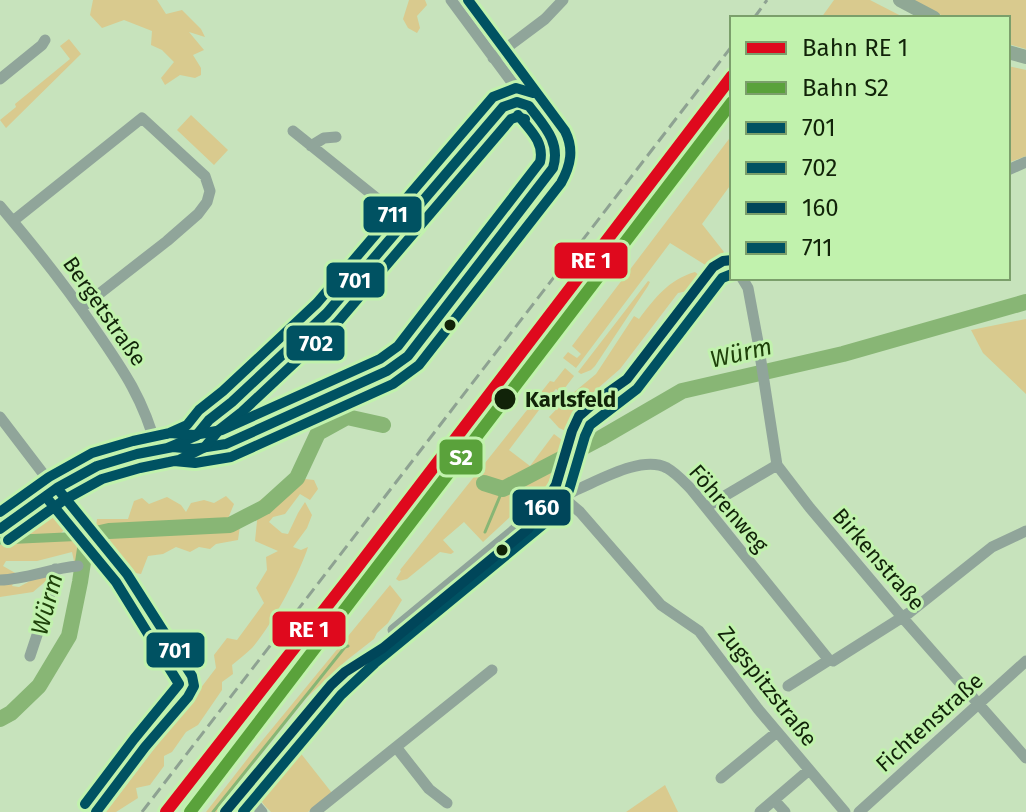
<svg xmlns="http://www.w3.org/2000/svg" width="1026" height="812" viewBox="0 0 1026 812" font-family="'Fira Sans',sans-serif">
	<rect width="100%" height="100%" fill="#c7e3bc"/>
	<path fill="#d9ca8e" d="M 93,0 L 157,0 L 166,14 L 182,10 L 201,29 L 205,37 L 189,32 L 204,50 L 193,55 L 201,68 L 201,75 L 195,78 L 180,75 L 165,85 L 161,78 L 174,62 L 162,50 L 151,45 L 152,31 L 124,20 L 102,28 L 90,15 Z
		M 409,0 L 425,0 L 427,5 L 417,16 L 420,28 L 417,33 L 408,28 L 403,19 Z
		M 834,0 L 870,0 L 905,18 L 821,18 Z
		M 912,0 L 1026,0 L 1026,49 L 1008,44 L 1008,18 L 947,18 Z
		M 69,39 L 81,54 L 6,128 L 0,120 L 16,107 L 15,104 L 70,59 L 60,46 Z
		M 1008,66 L 1026,70 L 1026,156 L 1008,163 Z
		M 191,115 L 228,150 L 214,165 L 177,130 Z
		M 732,135 L 732,183 L 702,224 L 724,252 L 707,266 L 670,243 L 576,368 L 563,358 L 568,352 L 577,358 L 581,354 L 572,346 Z
		M 695,272 L 700,276 L 692,290 L 678,293 L 620,369 L 589,396 L 577,409 L 576,413 L 566,431 L 559,428 L 549,417 L 567,398 L 596,374 L 634,316 L 639,319 C 655,298 668,280 695,272 Z
		M 648,281 L 650,282 L 648,286 L 595,366 L 591,370 L 581,374 L 578,372 Z
		M 1026,319 L 1026,394 L 983,353 L 971,330 Z
		M 565,368 L 574,376 L 561,393 L 556,389 L 551,394 L 509,450 L 530,466 L 554,434 L 562,440 L 549,481 L 542,495 L 513,519 L 510,517 L 483,542 L 464,522 L 443,540 L 454,552 L 451,554 L 440,552 L 407,579 L 399,581 L 396,579 L 401,571 L 400,570 L 550,381 L 554,382 Z
		M 305,479 L 314,480 L 318,489 L 310,500 L 300,494 L 285,514 L 273,517 L 269,522 L 282,533 L 288,534 L 298,513 L 305,502 L 312,515 L 307,528 L 293,547 L 301,550 L 308,547 C 300,573 270,628 252,648 C 246,654 239,659 232,665 L 233,674 L 222,682 L 222,690 L 198,725 L 186,732 L 172,752 L 164,756 L 164,766 L 150,785 L 136,788 L 138,798 L 116,812 L 106,812 L 216,668 L 214,655 L 227,638 L 237,640 L 264,603 L 256,588 L 267,570 L 266,557 L 278,551 L 255,541 L 259,501 L 265,497 L 274,506 L 294,485 Z
		M 226,496 L 234,504 L 227,521 L 240,526 L 238,540 L 216,544 L 210,549 L 199,547 L 190,552 L 176,547 L 163,554 L 148,556 L 141,574 L 135,573 L 129,564 L 116,556 L 108,535 L 96,527 L 97,519 L 128,519 L 134,501 L 142,498 L 149,504 L 167,497 L 181,505 L 186,512 L 191,503 L 204,500 L 214,503 Z
		M 39,514 L 56,515 L 59,523 L 69,516 L 76,522 L 76,528 L 68,526 L 60,534 L 71,535 L 81,542 L 83,551 L 94,554 L 90,563 L 74,561 L 72,552 L 37,561 L 6,561 L 3,566 L 17,574 L 12,586 L 19,587 L 41,575 L 46,577 L 46,581 L 33,592 L 0,597 L 0,545 L 10,544 L 9,535 Z
		M 390,585 L 402,600 L 388,623 L 377,633 L 374,639 L 347,660 L 305,699 L 220,803 L 221,807 L 217,812 L 206,812 L 252,753 Z
		M 378,660 L 380,662 L 302,727 L 301,726 L 320,703 L 347,678 L 363,670 Z
		M 295,746 L 332,793 L 308,812 L 271,812 C 266,807 260,802 260,795 C 259,782 286,757 295,746 Z
		M 665,785 L 678,812 L 626,812 Z"/>
	<g fill="none" stroke-linecap="round" stroke-linejoin="round">
		<path stroke="#88b675" stroke-width="3" d="M 485,532 L 503,489
			M 213,812 L 345,647 L 348,646"/>
		<path stroke="#88b675" stroke-width="9" d="M 0,540 L 87,536"/>
		<path stroke="#88b675" stroke-width="16" d="M 484,483 L 503,489 L 601,438 L 682,391 L 843,354 L 1026,302
			M 0,719 L 11,713 L 39,686 L 69,636 L 80,582 L 87,536 L 109,531 L 230,525 L 265,507 L 297,478 L 318,433 L 347,417 L 383,425"/>
		<path stroke="#90a59a" stroke-width="11" d="M 493,58 L 545,19 L 563,0
			M 0,79 L 42,45 L 45,40
			M 293,131 L 405,221
			M 311,146 L 324,138 L 336,137
			M 1008,170 L 1026,162
			M 0,206 C 34,246 66,286 95,329 C 124,371 144,400 157,450
			M 13,221 L 142,118 L 205,176 L 210,191 L 207,202 L 198,214 L 167,241 L 81,308
			M 742,278 L 748,288 L 758,342 L 777,465 L 810,508 L 902,617 L 1026,758
			M 0,417 L 45,476 L 65,495 L 127,574 L 192,676 L 194,686 L 188,697 L 145,747 L 96,812
			M 174,447 L 196,436 L 209,420 L 232,402 L 327,313 L 503,107 L 517,102 L 528,106
			M 560,495 L 580,512 L 661,605 L 699,631 L 758,709 L 845,812
			M 566,499 L 570,493 L 576,490 C 600,480 642,455 667,468 C 676,473 684,482 691,489 L 829,660 L 833,661 L 909,613 L 992,547 L 1026,531
			M 706,507 L 777,465
			M 0,529 L 57,488 L 97,466 L 137,454 L 173,447 L 194,449 L 226,444 L 309,405 L 387,371 L 408,356 L 550,174 C 557,162 560,151 553,138 L 451,0
			M 0,580 C 27,579 52,568 78,566
			M 393,630 L 537,511
			M 30,656 L 48,602 L 55,569
			M 345,672 L 383,648 L 528,529 L 556,485 L 572,431 L 579,416 L 596,401 L 627,379 L 713,267 L 723,261 L 732,260
			M 788,686 L 829,660
			M 396,747 L 492,670
			M 721,778 L 777,732
			M 243,790 L 262,812
			M 774,800 L 785,812
			M 225,812 C 265,762 304,711 350,667
			M 315,812 L 396,747 L 429,789 L 447,803
			M 760,812 L 809,770
			M 859,812 L 1026,661"/>
		<path stroke="#90a895" stroke-width="14" d="M 900,0 L 934,18
			M 1008,52 L 1026,57"/>
		<path stroke="#8ea292" stroke-width="3" stroke-dasharray="12 6" stroke-linecap="butt" d="M 754,18 L 767,0
			M 142,812 L 732,46"/>
		<defs>
			<path id="bus-1" d="M 167,448 L 196,436 L 209,420 L 232,402 L 327,313 L 503,107 L 517,102 L 529,106
				M 57,488 L 127,574 L 192,676 L 194,686 L 188,697 L 145,747 L 96,812
				M 0,529 L 57,488 L 97,466 L 137,454 L 173,447 L 194,449 L 226,444 L 387,371 L 408,356 L 553,168 C 561,142 544,126 529,106"/>
			<path id="bus-2" d="M 169,462 L 179,460 L 205,447 L 219,430 L 242,412 L 337,323 L 511,119 L 517,117 L 525,119
				M 46,497 L 116,582 L 179,684 L 134,739 L 85,804
				M 8,540 L 64,500 L 102,479 L 140,468 L 174,461 L 195,463 L 231,457 L 393,384 L 419,365 L 561,183 C 571,165 574,149 565,131 L 468,0
				M 243,812 L 341,695 L 375,663 L 550,519 L 569,490 L 585,436 L 590,425 L 637,389 L 722,278 L 732,274"/>
			<path id="bus-3" d="M 225,812 L 331,685 L 345,672 L 383,648 L 528,529 L 556,485 L 572,431 L 579,416 L 596,401 L 627,379 L 713,267 L 723,261 L 732,260"/>
			<path id="bus-4" d="M 167,434 L 187,425 L 199,410 L 223,391 L 317,303 L 493,97 L 516,88 L 533,93
				M 0,512 L 49,477 L 92,453 L 133,441 L 170,433 L 194,435 L 222,430 L 380,359 L 398,346 L 540,162 C 545,142 529,129 518,115"/>
		</defs>
		<use href="#bus-1" stroke="#c1f2ad" stroke-width="16"/>
		<use href="#bus-2" stroke="#c1f2ad" stroke-width="16"/>
		<use href="#bus-3" stroke="#c1f2ad" stroke-width="16"/>
		<use href="#bus-4" stroke="#c1f2ad" stroke-width="16"/>
		<use href="#bus-1" stroke="#005262" stroke-width="10"/>
		<use href="#bus-2" stroke="#005262" stroke-width="10"/>
		<use href="#bus-3" stroke="#00465a" stroke-width="10"/>
		<use href="#bus-4" stroke="#005262" stroke-width="10"/>
		<defs>
			<path id="rail-1" d="M 166,812 L 353,573 L 732,76"/>
			<path id="rail-2" d="M 190,812 L 732,102"/>
		</defs>
		<use href="#rail-1" stroke="#c1f2ad" stroke-width="18"/>
		<use href="#rail-2" stroke="#c1f2ad" stroke-width="18"/>
		<use href="#rail-1" stroke="#df091d" stroke-width="12"/>
		<use href="#rail-2" stroke="#5aa23b" stroke-width="12"/>
	</g>
	<g fill="#112309" stroke="#c1f2ad" stroke-width="3">
		<circle cx="450" cy="325" r="7"/>
		<circle cx="505" cy="399" r="12"/>
		<circle cx="502" cy="550" r="7"/>
	</g>
	<g text-anchor="middle" stroke-width="6" stroke-linejoin="round" paint-order="stroke">
		<g font-size="22" fill="#112309" stroke="#c1f2ad">
			<text transform="translate(105 311) rotate(55)" y="8">Bergetstraße</text>
			<text transform="translate(729 508) rotate(49)" y="8">Föhrenweg</text>
			<text transform="translate(879 559) rotate(49)" y="8">Birkenstraße</text>
			<text transform="translate(768 686) rotate(52)" y="8">Zugspitzstraße</text>
			<text transform="translate(929 722) rotate(-42)" y="8">Fichtenstraße</text>
		</g>
		<g font-size="22" font-weight="bold" fill="#112309" stroke="#c1f2ad" text-anchor="start">
			<text x="525" y="407">Karlsfeld</text>
		</g>
		<g font-size="24" font-style="italic" fill="#1e410a" stroke="#c1f2ad">
			<text transform="translate(741 353) rotate(-13)" y="8">Würm</text>
			<text transform="translate(47 604) rotate(-75)" y="8">Würm</text>
		</g>
	</g>
	<g stroke="#c1f2ad" stroke-width="3">
		<rect x="362" y="195" width="61" height="39" rx="8" fill="#005262"/>
		<rect x="553" y="241" width="76" height="39" rx="8" fill="#df091d"/>
		<rect x="325" y="261" width="61" height="38" rx="8" fill="#005262"/>
		<rect x="285" y="324" width="61" height="38" rx="8" fill="#005262"/>
		<rect x="438" y="438" width="46" height="38" rx="8" fill="#5aa23b"/>
		<rect x="511" y="488" width="61" height="39" rx="8" fill="#00465a"/>
		<rect x="271" y="610" width="76" height="38" rx="8" fill="#df091d"/>
		<rect x="145" y="631" width="61" height="38" rx="8" fill="#005262"/>
	</g>
	<g font-size="22" text-anchor="middle" font-weight="bold" fill="#fff">
		<text x="393" y="222">711</text>
		<text x="591" y="268">RE 1</text>
		<text x="355" y="288">701</text>
		<text x="316" y="351">702</text>
		<text x="461" y="465">S2</text>
		<text x="542" y="515">160</text>
		<text x="309" y="637">RE 1</text>
		<text x="175" y="658">701</text>
	</g>
	<rect x="730" y="16" width="280" height="264" fill="#c1f2ad" stroke="#7b9f6b" stroke-width="2"/>
	<rect x="746" y="42" width="40" height="12" fill="#df091d" stroke="#7b9f6b" stroke-width="2"/>
	<text x="802" y="56" font-size="24" fill="#112309">Bahn RE 1</text>
	<rect x="746" y="82" width="40" height="12" fill="#5aa23b" stroke="#7b9f6b" stroke-width="2"/>
	<text x="802" y="96" font-size="24" fill="#112309">Bahn S2</text>
	<rect x="746" y="122" width="40" height="12" fill="#005262" stroke="#7b9f6b" stroke-width="2"/>
	<text x="802" y="136" font-size="24" fill="#112309">701</text>
	<rect x="746" y="162" width="40" height="12" fill="#005262" stroke="#7b9f6b" stroke-width="2"/>
	<text x="802" y="176" font-size="24" fill="#112309">702</text>
	<rect x="746" y="202" width="40" height="12" fill="#00465a" stroke="#7b9f6b" stroke-width="2"/>
	<text x="802" y="216" font-size="24" fill="#112309">160</text>
	<rect x="746" y="242" width="40" height="12" fill="#005262" stroke="#7b9f6b" stroke-width="2"/>
	<text x="802" y="256" font-size="24" fill="#112309">711</text>
</svg>
